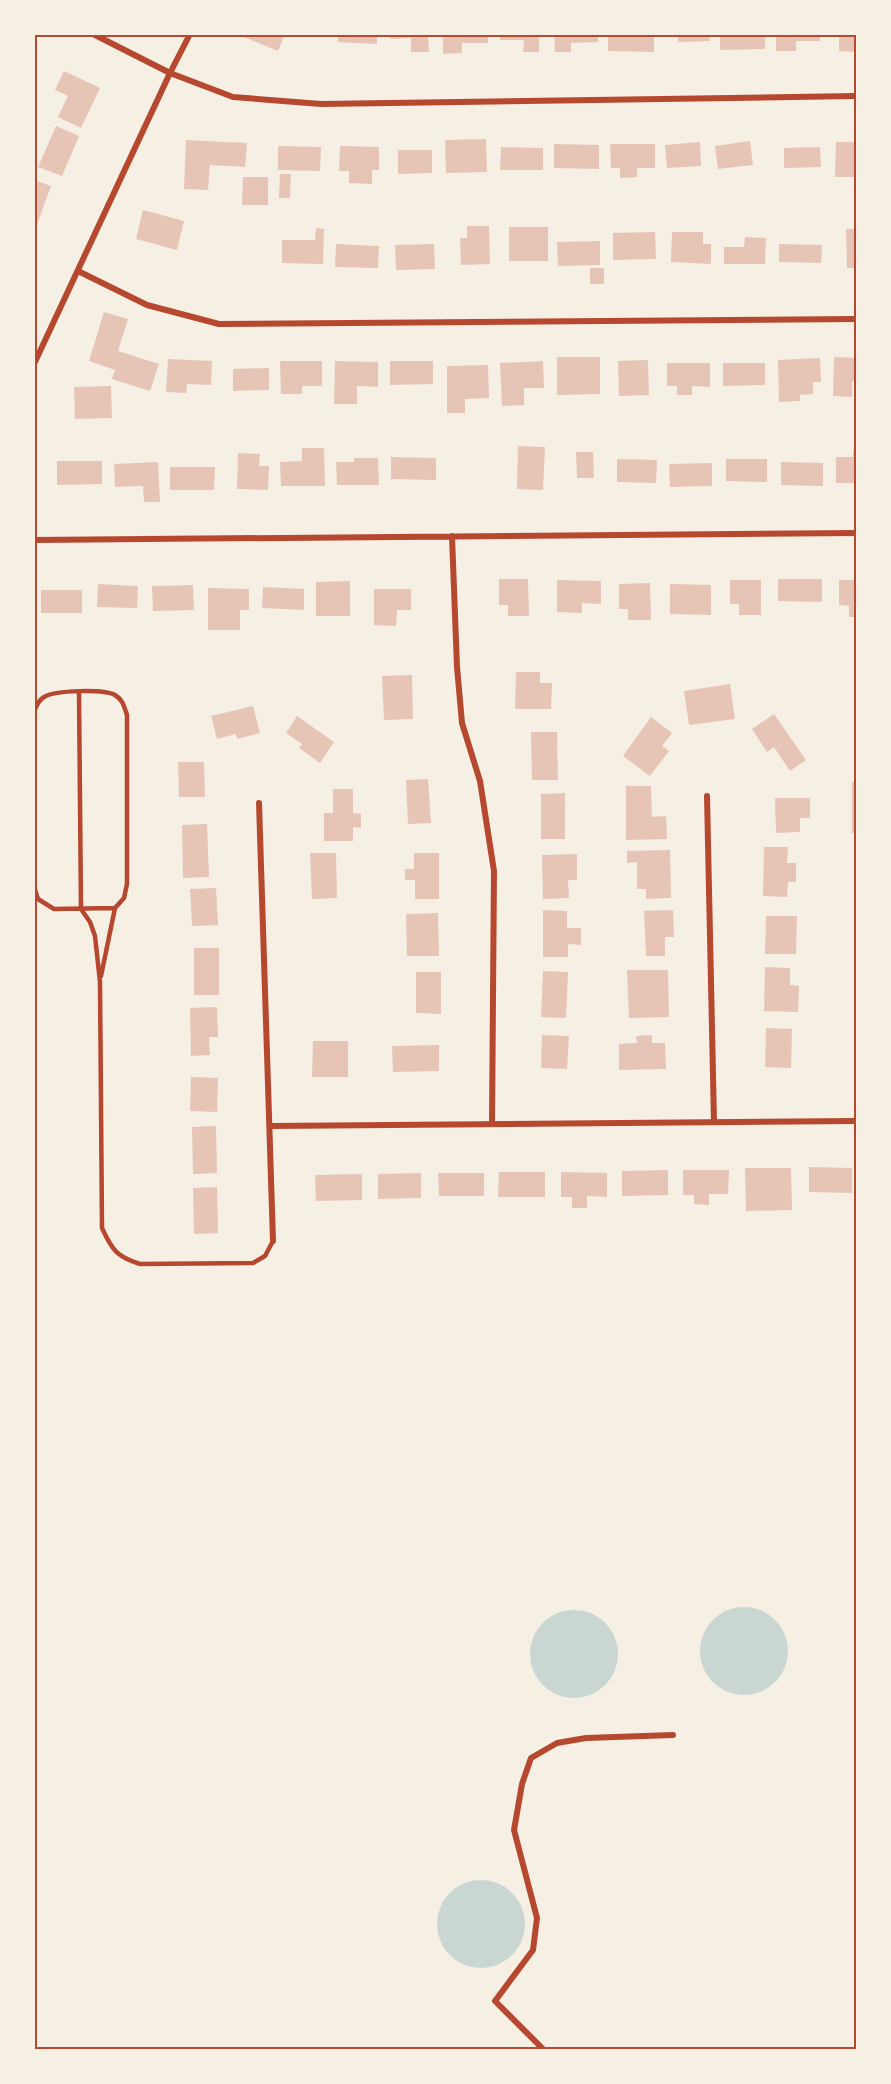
<svg xmlns="http://www.w3.org/2000/svg" width="891" height="2084" viewBox="0 0 891 2084" font-family="Jost,sans-serif">
	<rect width="100%" height="100%" fill="#f6efe4"/>
	<path fill="#c9d6d2" d="M700 1651a44 44 0 1 1 88 0a44 44 0 1 1-88 0Z
		M530 1654a44 44 0 1 1 88 0a44 44 0 1 1-88 0Z
		M437 1924a44 44 0 1 1 88 0a44 44 0 1 1-88 0Z"/>
	<path fill="#e6c5b7" d="M 237,34 L 285,34 L 278,51 Z
		M 338,34 L 377,34 L 377,44 L 338,42 Z
		M 390,34 L 428,34 L 429,52 L 411,52 L 411,38 L 390,39 Z
		M 443,34 L 488,34 L 488,43 L 462,43 L 462,53 L 443,54 Z
		M 500,34 L 539,34 L 539,52 L 523,52 L 524,40 L 500,40 Z
		M 554,34 L 598,34 L 598,42 L 571,43 L 571,52 L 555,52 Z
		M 608,34 L 654,34 L 654,52 L 608,51 Z
		M 678,34 L 709,34 L 710,41 L 678,42 Z
		M 720,34 L 765,34 L 765,49 L 720,50 Z
		M 776,34 L 820,34 L 820,41 L 796,41 L 796,51 L 776,51 Z
		M 839,34 L 856,34 L 856,52 L 839,51 Z
		M 64,71 L 100,88 L 81,128 L 58,117 L 68,96 L 55,90 Z
		M 56,126 L 79,136 L 62,176 L 38,167 Z
		M 486,139 L 487,172 L 446,173 L 445,140 Z
		M 186,140 L 247,143 L 245,167 L 210,165 L 208,190 L 184,189 Z
		M 750,141 L 753,165 L 718,169 L 715,146 Z
		M 700,142 L 701,166 L 667,168 L 665,145 Z
		M 836,142 L 856,142 L 856,177 L 835,177 Z
		M 554,144 L 599,145 L 599,169 L 554,168 Z
		M 610,144 L 655,144 L 655,168 L 637,168 L 637,177 L 620,178 L 620,168 L 611,168 Z
		M 278,146 L 321,147 L 320,171 L 278,170 Z
		M 340,146 L 379,147 L 379,170 L 372,170 L 372,184 L 349,183 L 349,171 L 339,171 Z
		M 501,147 L 543,148 L 543,170 L 500,170 Z
		M 820,147 L 821,167 L 784,168 L 784,148 Z
		M 398,150 L 432,150 L 432,173 L 398,174 Z
		M 280,174 L 291,174 L 290,198 L 279,198 Z
		M 243,177 L 268,177 L 268,205 L 242,205 Z
		M 34,180 L 51,186 L 35,230 L 34,230 Z
		M 143,210 L 184,221 L 177,250 L 136,239 Z
		M 467,226 L 489,226 L 490,264 L 461,265 L 460,238 L 467,238 Z
		M 509,227 L 548,227 L 548,261 L 509,261 Z
		M 316,228 L 324,229 L 323,264 L 282,263 L 282,240 L 315,240 Z
		M 846,229 L 856,229 L 856,268 L 847,268 Z
		M 655,232 L 656,259 L 613,260 L 613,233 Z
		M 672,232 L 703,232 L 703,244 L 711,244 L 711,264 L 671,262 Z
		M 745,237 L 766,238 L 765,264 L 724,264 L 724,247 L 744,247 Z
		M 600,241 L 600,265 L 558,266 L 557,242 Z
		M 336,244 L 379,246 L 378,268 L 335,267 Z
		M 434,244 L 435,269 L 396,270 L 395,245 Z
		M 779,244 L 822,245 L 821,263 L 779,262 Z
		M 590,268 L 604,268 L 604,284 L 590,284 Z
		M 104,312 L 128,319 L 118,351 L 159,364 L 150,391 L 112,379 L 115,370 L 89,361 Z
		M 557,357 L 600,357 L 600,394 L 557,395 Z
		M 834,357 L 856,358 L 856,381 L 852,381 L 852,397 L 833,396 Z
		M 820,358 L 821,382 L 813,382 L 813,394 L 800,395 L 800,401 L 779,402 L 778,360 Z
		M 168,359 L 212,361 L 211,385 L 187,384 L 186,393 L 166,392 Z
		M 648,360 L 649,395 L 619,396 L 618,361 Z
		M 280,361 L 322,361 L 322,386 L 302,386 L 302,394 L 281,394 Z
		M 335,361 L 378,362 L 378,387 L 357,386 L 357,404 L 334,404 Z
		M 390,361 L 433,361 L 433,384 L 390,385 Z
		M 543,361 L 544,388 L 524,388 L 524,405 L 502,406 L 500,363 Z
		M 667,363 L 710,363 L 710,387 L 692,386 L 692,395 L 677,395 L 677,386 L 667,386 Z
		M 723,363 L 765,363 L 765,385 L 723,386 Z
		M 488,365 L 489,398 L 465,399 L 465,413 L 447,413 L 447,366 Z
		M 269,368 L 269,390 L 233,391 L 233,369 Z
		M 111,386 L 112,418 L 75,419 L 74,387 Z
		M 518,446 L 545,447 L 543,490 L 517,489 Z
		M 302,448 L 324,448 L 325,486 L 281,486 L 280,462 L 302,461 Z
		M 853,450 L 856,450 L 856,483 L 836,483 L 836,457 L 853,457 Z
		M 576,452 L 593,452 L 594,478 L 577,478 Z
		M 238,453 L 260,454 L 259,466 L 269,466 L 268,490 L 237,489 Z
		M 391,457 L 436,458 L 436,480 L 391,479 Z
		M 354,458 L 378,458 L 379,485 L 337,485 L 336,462 L 354,462 Z
		M 617,459 L 657,460 L 656,483 L 617,482 Z
		M 726,459 L 767,459 L 767,482 L 726,481 Z
		M 57,461 L 102,461 L 102,484 L 57,485 Z
		M 158,462 L 160,502 L 144,502 L 143,486 L 115,487 L 114,464 Z
		M 781,462 L 823,463 L 823,486 L 781,485 Z
		M 712,463 L 712,486 L 670,487 L 669,464 Z
		M 170,467 L 215,467 L 214,490 L 170,490 Z
		M 499,579 L 528,579 L 529,616 L 508,616 L 508,605 L 499,605 Z
		M 778,579 L 822,579 L 822,602 L 778,601 Z
		M 557,580 L 601,581 L 601,604 L 582,603 L 582,613 L 557,612 Z
		M 730,580 L 761,580 L 761,615 L 739,615 L 739,604 L 730,604 Z
		M 839,580 L 856,580 L 856,617 L 849,617 L 849,606 L 839,605 Z
		M 350,581 L 350,616 L 316,616 L 316,582 Z
		M 650,583 L 651,620 L 628,620 L 628,609 L 619,609 L 619,584 Z
		M 98,584 L 138,586 L 137,608 L 97,607 Z
		M 670,584 L 711,585 L 711,615 L 670,614 Z
		M 193,585 L 194,610 L 153,611 L 152,586 Z
		M 263,587 L 304,589 L 304,610 L 262,608 Z
		M 208,588 L 249,589 L 249,610 L 240,610 L 240,630 L 208,630 Z
		M 374,589 L 411,589 L 411,610 L 397,610 L 396,626 L 374,625 Z
		M 41,590 L 82,590 L 82,613 L 41,613 Z
		M 516,672 L 540,672 L 540,683 L 552,683 L 551,709 L 515,709 Z
		M 412,675 L 413,719 L 384,720 L 382,676 Z
		M 730,684 L 735,719 L 689,725 L 684,691 Z
		M 253,706 L 260,733 L 237,739 L 236,734 L 217,739 L 211,716 Z
		M 774,714 L 806,760 L 790,771 L 774,747 L 767,752 L 752,729 Z
		M 297,716 L 334,742 L 320,763 L 299,748 L 302,744 L 286,733 Z
		M 651,717 L 672,733 L 662,746 L 669,751 L 650,776 L 623,756 Z
		M 531,732 L 557,732 L 558,780 L 532,780 Z
		M 178,762 L 204,762 L 205,797 L 179,797 Z
		M 428,779 L 431,823 L 408,824 L 406,780 Z
		M 852,782 L 856,782 L 856,833 L 852,833 Z
		M 626,786 L 651,786 L 652,817 L 666,816 L 667,839 L 626,840 Z
		M 333,789 L 353,789 L 353,813 L 361,814 L 361,828 L 353,827 L 353,841 L 324,841 L 324,813 L 333,813 Z
		M 565,793 L 565,839 L 541,839 L 541,794 Z
		M 775,798 L 810,798 L 810,818 L 800,818 L 800,832 L 776,833 Z
		M 207,824 L 209,877 L 183,878 L 182,825 Z
		M 764,847 L 788,847 L 787,863 L 796,863 L 796,882 L 788,882 L 787,897 L 763,896 Z
		M 670,850 L 671,898 L 646,899 L 646,889 L 637,889 L 637,862 L 627,863 L 627,851 Z
		M 310,853 L 336,853 L 337,898 L 312,899 Z
		M 414,853 L 439,853 L 439,899 L 415,899 L 415,880 L 405,880 L 405,869 L 414,869 Z
		M 577,854 L 577,880 L 568,880 L 569,898 L 543,899 L 542,855 Z
		M 216,888 L 218,925 L 192,926 L 190,889 Z
		M 543,910 L 567,911 L 567,928 L 581,928 L 581,945 L 568,944 L 568,957 L 543,957 Z
		M 673,910 L 674,937 L 665,937 L 665,956 L 646,956 L 644,911 Z
		M 438,913 L 439,956 L 407,956 L 406,914 Z
		M 766,916 L 797,916 L 796,954 L 765,954 Z
		M 194,948 L 219,948 L 219,995 L 194,995 Z
		M 765,967 L 790,968 L 790,985 L 799,986 L 798,1012 L 764,1011 Z
		M 627,970 L 668,970 L 669,1017 L 629,1018 Z
		M 543,971 L 568,972 L 566,1018 L 541,1017 Z
		M 416,972 L 441,972 L 441,1014 L 416,1013 Z
		M 217,1007 L 218,1037 L 209,1037 L 210,1055 L 191,1056 L 190,1008 Z
		M 766,1028 L 792,1029 L 791,1068 L 765,1067 Z
		M 542,1035 L 569,1036 L 567,1069 L 541,1068 Z
		M 652,1035 L 652,1043 L 665,1043 L 666,1069 L 619,1070 L 619,1044 L 637,1043 L 636,1036 Z
		M 313,1041 L 348,1041 L 348,1077 L 312,1077 Z
		M 439,1045 L 439,1071 L 393,1072 L 392,1046 Z
		M 191,1077 L 218,1078 L 217,1112 L 190,1111 Z
		M 216,1126 L 217,1173 L 193,1174 L 192,1127 Z
		M 809,1167 L 852,1168 L 852,1193 L 809,1192 Z
		M 745,1168 L 791,1168 L 792,1210 L 746,1211 Z
		M 668,1170 L 668,1195 L 622,1196 L 622,1171 Z
		M 683,1170 L 729,1170 L 728,1194 L 709,1194 L 709,1205 L 694,1204 L 694,1195 L 683,1195 Z
		M 499,1172 L 545,1172 L 545,1197 L 498,1197 Z
		M 561,1172 L 607,1173 L 607,1197 L 587,1196 L 587,1208 L 572,1208 L 572,1197 L 561,1197 Z
		M 421,1173 L 421,1198 L 378,1199 L 378,1174 Z
		M 438,1173 L 484,1173 L 484,1196 L 439,1196 Z
		M 362,1174 L 362,1200 L 316,1201 L 315,1175 Z
		M 217,1187 L 218,1233 L 194,1234 L 193,1188 Z"/>
	<g fill="none" stroke-linecap="round" stroke-linejoin="round">
		<path stroke="#b5482f" stroke-width="4.5" d="M 79,692 L 81,909 L 90,922 L 95,936 L 100,982 L 102,1228 C 112,1250 117,1257 140,1264 L 253,1263 L 265,1256 L 273,1241
			M 34,712 C 36,706 39,700 44,697 C 55,690 104,689 115,695 C 123,700 124,706 127,715 L 127,884 L 124,898 L 115,908 L 101,976
			M 34,887 L 38,899 L 54,909 L 115,908"/>
		<path stroke="#b5482f" stroke-width="6" d="M 93,34 L 170,73 L 233,97 L 321,104 L 856,96
			M 78,271 L 147,305 L 219,324 L 856,319
			M 34,364 L 170,73 L 190,34
			M 452,536 L 457,667 L 462,723 L 480,781 L 494,871 L 492,1124
			M 34,540 L 856,533
			M 707,796 L 714,1122
			M 259,803 L 273,1241
			M 270,1126 L 856,1121
			M 544,2050 L 495,2001 L 533,1950 L 537,1918 L 514,1830 L 522,1784 L 531,1758 L 557,1743 L 586,1738 L 673,1735"/>
	</g>
	<rect width="891" height="2084" fill="none" stroke="#f6efe4" stroke-width="72"/>
	<rect x="36" y="36" width="819" height="2012" fill="none" stroke="#b5482f" stroke-width="2"/>
</svg>
